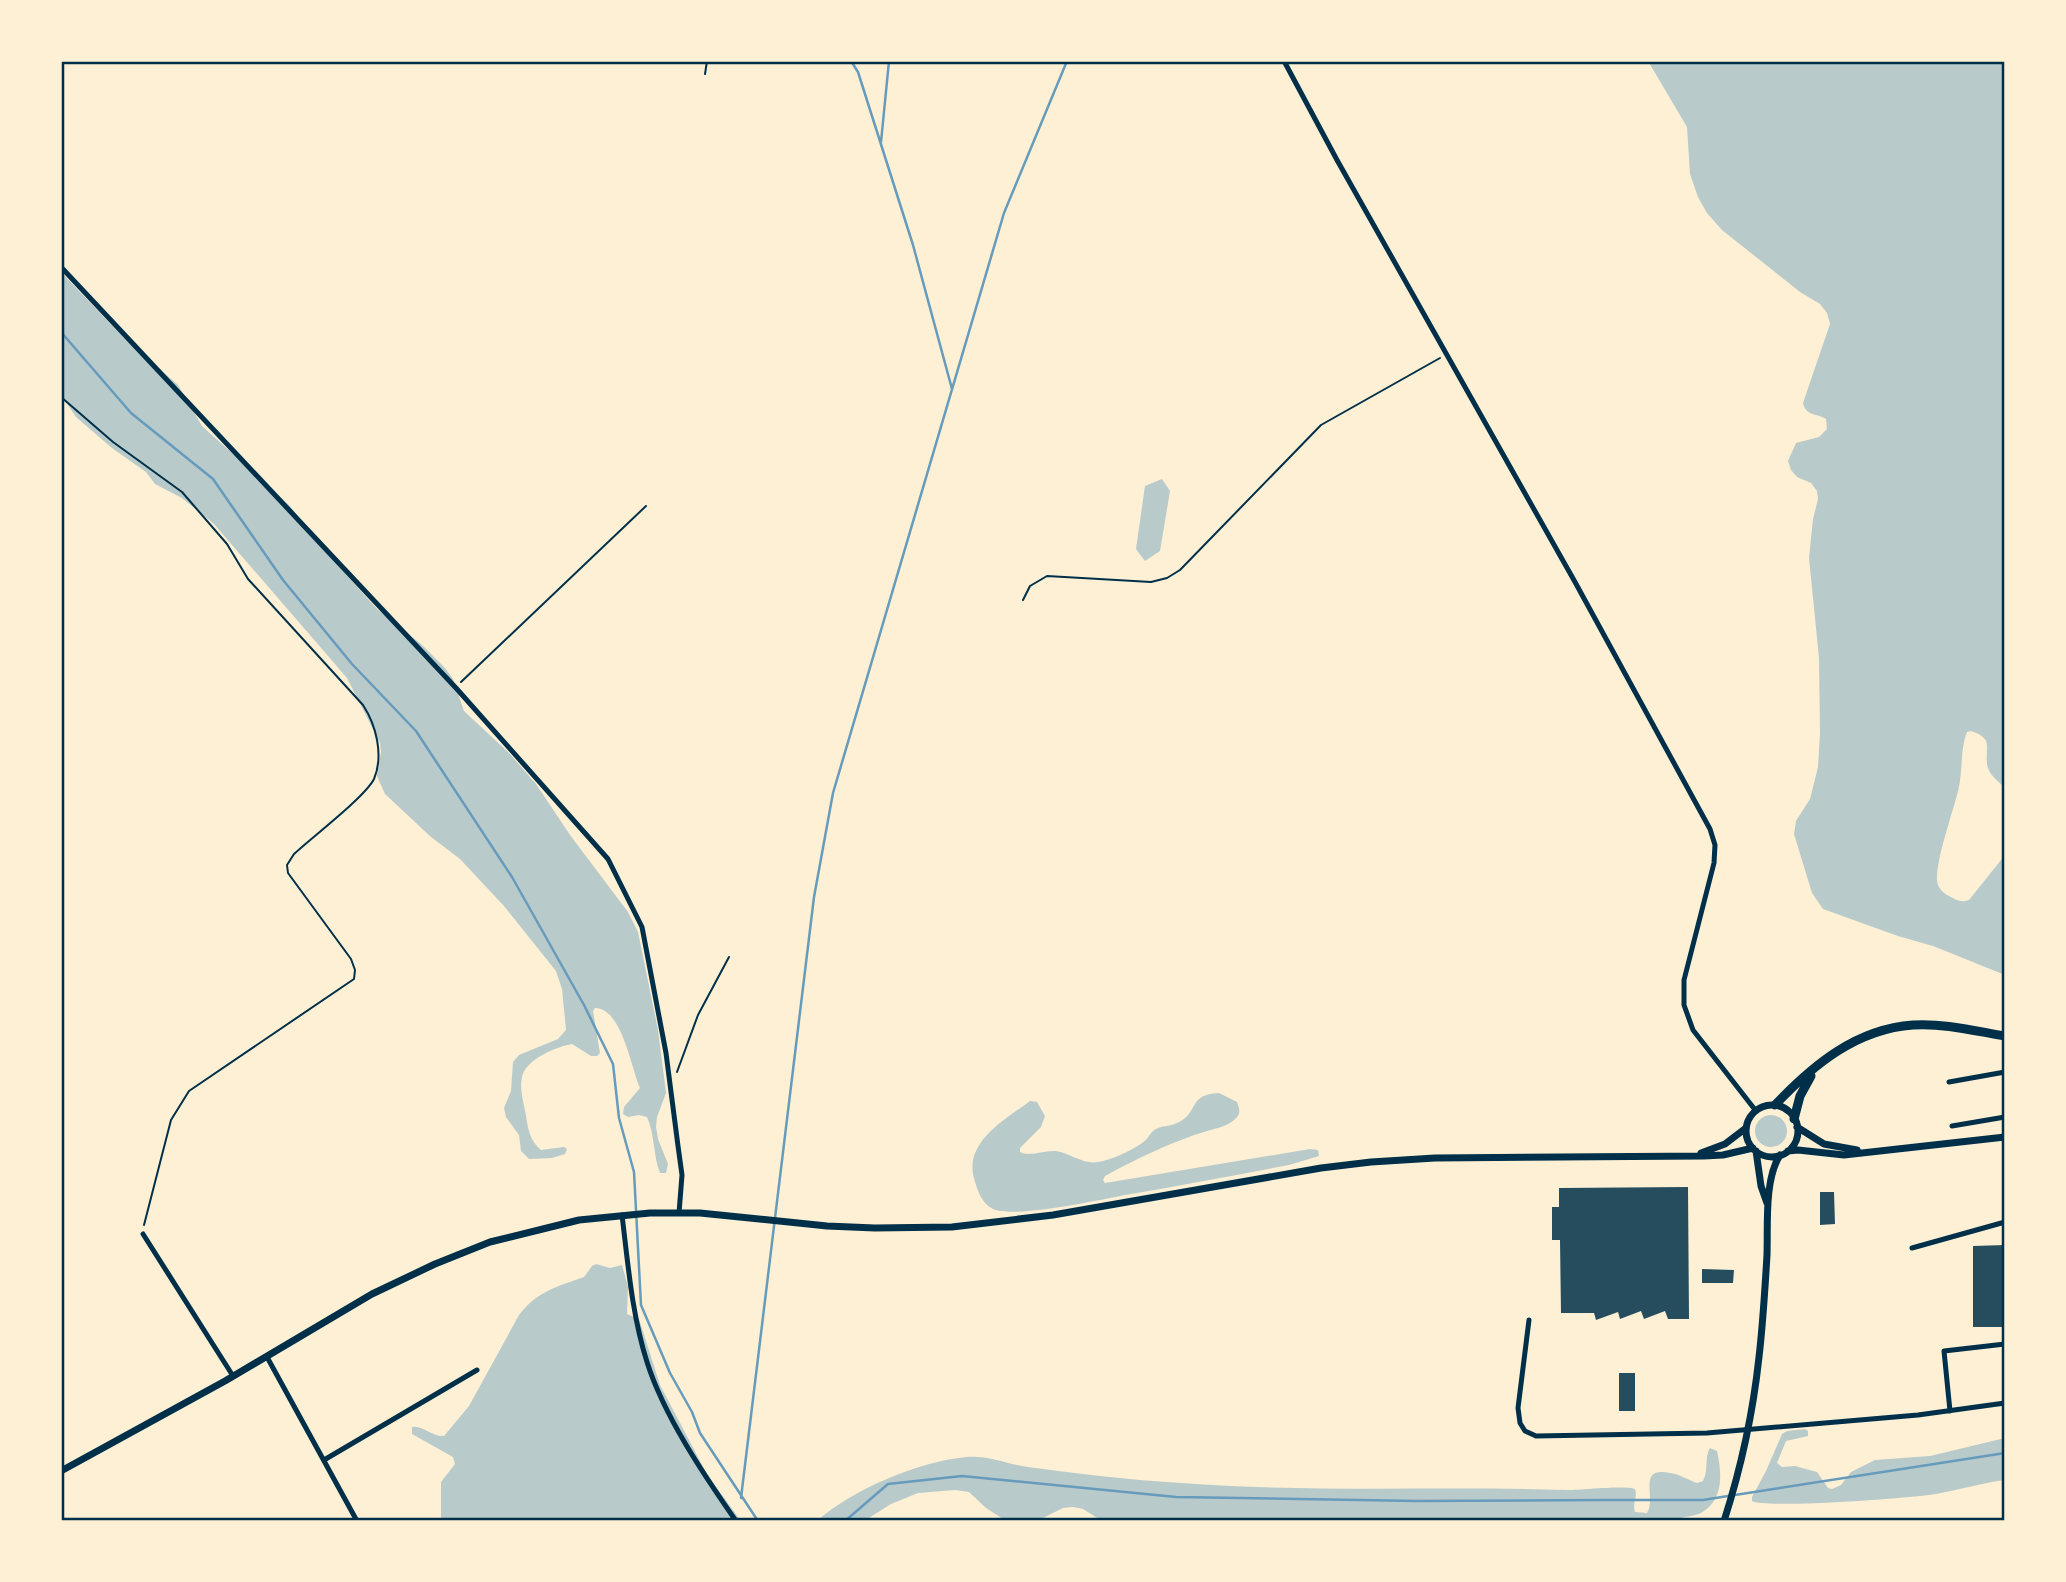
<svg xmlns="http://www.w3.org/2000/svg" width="2066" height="1582" viewBox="0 0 2066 1582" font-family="Quicksand,sans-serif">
	<rect width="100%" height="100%" fill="#fdf0d5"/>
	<path fill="#b9caca" d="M 1648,61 L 2005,61 L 2005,788 C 1998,781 1988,774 1987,764 C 1985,746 1994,739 1971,731 L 1967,732 C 1960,750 1963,772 1958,791 C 1954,809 1932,870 1938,885 C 1940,890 1945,894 1949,896 C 1956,900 1961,903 1969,900 L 2005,855 L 2005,975 L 1933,946 L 1898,936 L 1823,909 L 1812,893 L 1794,834 L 1796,821 L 1810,799 L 1818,767 L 1820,733 L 1819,658 L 1809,558 L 1813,519 L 1818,499 L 1817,491 L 1811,483 L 1797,477 L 1791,470 L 1788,461 L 1796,443 L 1819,437 L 1827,429 L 1826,419 C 1816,413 1806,416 1803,403 L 1830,324 L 1827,313 L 1820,304 L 1800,292 L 1722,230 L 1707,213 L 1698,197 L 1690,174 L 1687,127 Z
		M 61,272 L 123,337 L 178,385 L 202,426 L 289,505 L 340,568 L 377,609 L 421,644 L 445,668 L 453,679 L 464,711 L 509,753 L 536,784 L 570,835 L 628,912 L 638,932 L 658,1030 L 666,1093 L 657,1117 L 656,1127 L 658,1139 L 668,1164 L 666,1173 L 660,1173 C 653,1155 655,1135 647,1117 L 639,1115 L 628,1117 L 623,1114 L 624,1107 L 640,1088 C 631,1068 622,1008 595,1008 L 593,1011 L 600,1053 L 597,1056 L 591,1056 L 572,1044 C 556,1047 526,1059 522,1077 C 519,1089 524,1103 526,1116 C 528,1129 530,1141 541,1150 L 564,1147 L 567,1149 L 565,1154 L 552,1158 L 529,1159 L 521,1151 L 519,1135 L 506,1117 L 504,1108 L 511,1091 L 513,1062 L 519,1055 L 558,1039 L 566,1030 L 562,989 L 556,971 L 504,906 L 460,859 L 431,837 L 385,794 L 377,776 L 381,752 L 380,743 L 347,678 L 214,524 L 182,498 L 155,484 L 146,472 L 112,448 L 76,417 L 61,395 Z
		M 1162,479 L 1170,491 L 1160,551 L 1145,561 L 1136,549 L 1145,486 Z
		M 1219,1093 L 1237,1102 C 1239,1108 1241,1112 1237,1117 C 1230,1126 1217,1128 1207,1131 C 1171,1142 1138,1158 1105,1176 L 1103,1180 L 1105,1183 L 1310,1149 L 1318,1150 L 1319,1156 L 1289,1165 C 1236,1175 1183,1185 1131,1194 C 1103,1199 1015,1219 993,1209 C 981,1203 977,1189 974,1178 C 964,1142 1006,1119 1030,1101 L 1037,1102 L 1045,1116 L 1041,1127 L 1020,1148 L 1020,1152 C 1029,1157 1044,1150 1056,1151 C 1070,1153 1084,1165 1098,1162 C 1111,1160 1131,1151 1142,1143 C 1147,1140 1149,1135 1153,1131 C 1160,1125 1171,1127 1179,1122 C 1200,1111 1187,1095 1219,1093 Z
		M1755 1131a16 16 0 1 1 32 0a16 16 0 1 1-32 0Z
		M 596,1264 L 610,1268 L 622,1265 L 628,1287 L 627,1314 L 639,1319 L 660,1385 L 708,1476 L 741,1521 L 441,1521 L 441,1482 L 455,1464 L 453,1457 L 412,1434 L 412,1427 C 423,1425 432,1437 444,1436 L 469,1406 L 519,1315 C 536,1292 558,1286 584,1277 L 592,1266 Z
		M 1805,1429 L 1808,1431 L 1808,1436 L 1786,1441 L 1777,1463 L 1782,1467 L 1795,1466 L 1817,1472 L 1828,1488 L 1832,1489 L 1841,1485 L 1851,1472 L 1875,1460 L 1930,1456 L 2005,1438 L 2005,1480 C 1981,1483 1959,1490 1936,1494 C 1913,1498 1765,1509 1752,1501 L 1752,1497 L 1766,1471 L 1782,1434 L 1787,1431 Z
		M 1710,1448 L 1717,1451 C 1722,1473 1724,1500 1701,1513 C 1692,1517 1682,1516 1674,1521 L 1102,1521 L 1083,1509 L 1073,1507 L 1063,1508 L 1037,1521 L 1006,1521 L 986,1508 L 969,1492 L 955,1490 L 918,1493 L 891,1504 L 864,1521 L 817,1521 C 853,1489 918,1462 966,1457 C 988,1455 1007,1464 1028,1467 C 1079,1474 1130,1480 1181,1483 C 1310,1493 1439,1486 1568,1490 C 1582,1490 1625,1485 1635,1489 C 1638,1497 1632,1504 1635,1512 L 1647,1513 C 1657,1498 1636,1466 1670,1473 C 1679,1474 1688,1480 1697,1483 L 1703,1481 C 1709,1470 1704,1457 1710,1448 Z"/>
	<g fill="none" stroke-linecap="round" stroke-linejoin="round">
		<path stroke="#669bbc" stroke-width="2.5" d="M 851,61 L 858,72 L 913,245 L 952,389
			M 881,142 L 889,61
			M 61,332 L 131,413 L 213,479 L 283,580 L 352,664 L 416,731 L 512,877 L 584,1005 L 613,1064 L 619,1118 L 634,1172 L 641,1305 L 670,1373 L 692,1412 L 700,1433 L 758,1521
			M 1735,1495 L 2005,1453
			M 741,1498 L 814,897 L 833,793 L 1004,213 L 1067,61
			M 845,1521 L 888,1484 L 962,1476 L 1176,1497 L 1417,1501 L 1600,1500 L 1703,1500 L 1728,1496"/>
	</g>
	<path fill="#264d5e" d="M 1688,1187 L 1689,1319 L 1668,1319 L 1665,1311 L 1644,1319 L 1641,1311 L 1620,1319 L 1618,1312 L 1596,1320 L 1594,1313 L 1561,1313 L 1560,1240 L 1552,1240 L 1552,1207 L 1559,1207 L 1559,1188 Z
		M 1820,1192 L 1834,1192 L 1835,1224 L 1820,1225 Z
		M 2005,1245 L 2005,1327 L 1973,1327 L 1973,1246 Z
		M 1702,1269 L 1734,1270 L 1733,1283 L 1702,1283 Z
		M 1619,1373 L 1635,1373 L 1635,1411 L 1619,1411 Z"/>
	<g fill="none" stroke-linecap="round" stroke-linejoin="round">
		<path stroke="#003049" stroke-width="2" d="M 705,74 L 707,61
			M 61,397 L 113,442 L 182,492 L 227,544 L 248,579 L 363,705 C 376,725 384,755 374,779 C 365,797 311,838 294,854 L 287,865 L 288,873 L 351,959 L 355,970 L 354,979 L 189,1091 L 171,1120 L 144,1225
			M 1023,600 L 1030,586 L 1047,576 L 1151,582 L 1167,578 L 1180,570 L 1321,425 L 1440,358
			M 461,682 L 646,506
			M 677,1072 L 698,1015 L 729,957"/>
		<path stroke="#003049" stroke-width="5" d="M 1284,61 L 1337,160 L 1575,582 L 1710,829 L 1715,845 L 1714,863 L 1684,980 L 1684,1005 L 1693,1030 L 1756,1111
			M 61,267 L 456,688 L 608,859 L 642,927 L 666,1053 L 678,1146 L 682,1175 L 679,1213
			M 1949,1082 L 2005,1072
			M 1952,1126 L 2005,1117
			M 622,1215 C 628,1264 632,1315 647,1362 C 664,1416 704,1475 736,1521
			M 143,1234 L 233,1376
			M 1912,1248 L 2005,1222
			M 1529,1320 L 1518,1408 L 1520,1423 L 1525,1431 L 1536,1436 L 1707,1433 L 1918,1415 L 2005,1403
			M 267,1357 L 357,1521
			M 1950,1411 L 1944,1351 L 2005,1344
			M 324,1460 L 477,1370"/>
		<path stroke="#003049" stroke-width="7" d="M1746 1131a26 26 0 1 1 52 0a26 26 0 1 1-52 0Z
			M 1797,1127 L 1824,1144 L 1857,1150
			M 1756,1151 L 1761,1186 L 1767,1203
			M 1788,1151 L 1798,1150 L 1844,1155 L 2005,1137
			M 1701,1153 L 1725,1144 L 1746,1128
			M 61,1471 L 225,1381 L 372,1294 L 435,1264 L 490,1242 L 579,1220 L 650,1213 L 700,1213 L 827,1226 L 875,1228 L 952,1227 L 1053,1215 L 1321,1168 L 1371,1162 L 1435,1158 L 1704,1156 L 1723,1155 L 1753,1148
			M 1724,1521 C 1741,1468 1753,1413 1759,1357 C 1763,1323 1765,1289 1767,1255 C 1768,1226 1764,1180 1780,1155"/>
		<path stroke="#003049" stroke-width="9" d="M 1775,1105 C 1813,1065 1856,1029 1913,1025 C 1944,1023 1975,1031 2005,1036
			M 1794,1119 L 1800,1096 L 1811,1076"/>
	</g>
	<rect width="2066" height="1582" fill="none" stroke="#fdf0d5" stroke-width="126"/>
	<rect x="63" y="63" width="1940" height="1456" fill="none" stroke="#003049" stroke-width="2.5"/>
</svg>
